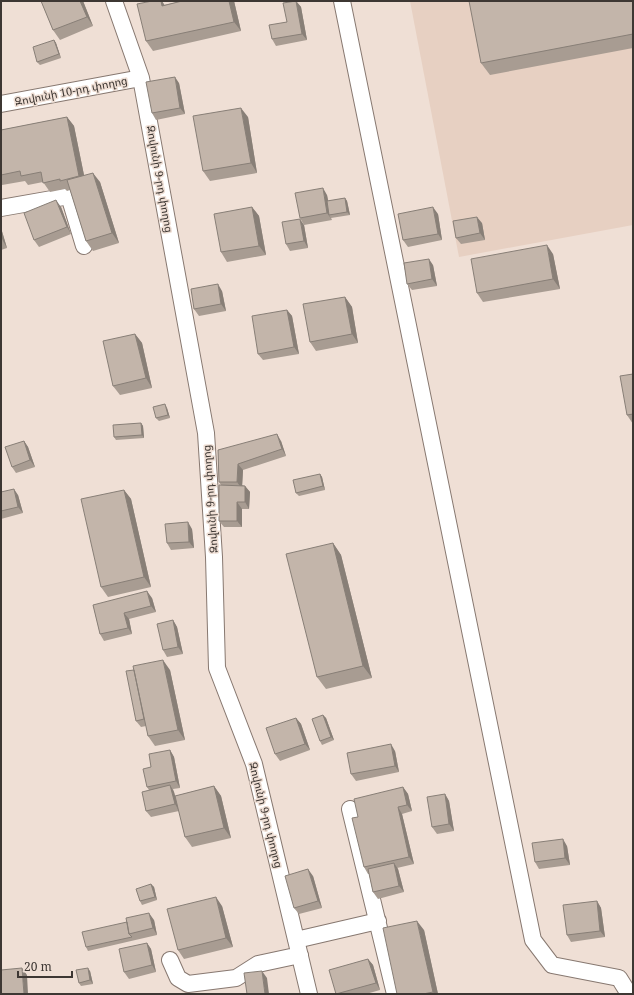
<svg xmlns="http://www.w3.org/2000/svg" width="634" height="995" viewBox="0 0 634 995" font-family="'Noto Serif','Noto Sans Armenian',serif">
	<rect width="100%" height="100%" fill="#efdfd5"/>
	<path fill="#e7d0c2" d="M 410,1 L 633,1 L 633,225 L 459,257 Z"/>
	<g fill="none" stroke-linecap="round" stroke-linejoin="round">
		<defs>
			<path id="minor" d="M 114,1 L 141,78 L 206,433 L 214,557 L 217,668 L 254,764 L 309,994
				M 342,1 L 533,940 L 552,965 L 619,978 L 629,994
				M 1,104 L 141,78
				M 1,208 L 69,196 L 84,246
				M 350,809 L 395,994
				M 296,940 L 378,921
				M 170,960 L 178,978 L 188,984 L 236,978 L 258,964 L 300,955"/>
		</defs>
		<use href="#minor" stroke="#877870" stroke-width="18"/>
		<use href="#minor" stroke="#fff" stroke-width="16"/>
	</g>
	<path fill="#a89c92" d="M 41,1 L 83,1 L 93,26 L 60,40 L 53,30 Z
		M 149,1 L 162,1 L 164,5 L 182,1 L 234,1 L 241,31 L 153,51 L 146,41 L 149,2 Z
		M 296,1 L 301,7 L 307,40 L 276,46 L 272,39 L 287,22 Z
		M 633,1 L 633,48 L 490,75 L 481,63 Z
		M 54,40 L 56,43 L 61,58 L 40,65 L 37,62 Z
		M 179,83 L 185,114 L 156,120 L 152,113 Z
		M 67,117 L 74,126 L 84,175 L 100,182 L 119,243 L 93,251 L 86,241 L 70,190 L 67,191 L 65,189 L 50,192 L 43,182 L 28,185 L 25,181 L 2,185 L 1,184 L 1,130 Z
		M 248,117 L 257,173 L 210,181 L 203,171 Z
		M 327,195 L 328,201 L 345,198 L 347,201 L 350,215 L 331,218 L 332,220 L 304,225 L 300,218 Z
		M 61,207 L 71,234 L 39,247 L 34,240 Z
		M 252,207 L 259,216 L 266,255 L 227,262 L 221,252 Z
		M 438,214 L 442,240 L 408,247 L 403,240 Z
		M 482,223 L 485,240 L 461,244 L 456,238 Z
		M 304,225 L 308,248 L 290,251 L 286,244 Z
		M 1,228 L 7,248 L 1,250 Z
		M 553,254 L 560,289 L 483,302 L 477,293 Z
		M 433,265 L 437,286 L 412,290 L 407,284 Z
		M 222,291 L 226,311 L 199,316 L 194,309 Z
		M 345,297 L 352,307 L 358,343 L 316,351 L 310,342 Z
		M 287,310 L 292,316 L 299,354 L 263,360 L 258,354 Z
		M 135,334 L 142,343 L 152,388 L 120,395 L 113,386 Z
		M 633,374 L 633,424 L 627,415 Z
		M 167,408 L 170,418 L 159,421 L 156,418 Z
		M 141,423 L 143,426 L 144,438 L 116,440 L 114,437 Z
		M 24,441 L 28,447 L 35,467 L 16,473 L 12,467 Z
		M 281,441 L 286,456 L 243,470 L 242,485 L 245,486 L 250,492 L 249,509 L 242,509 L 242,527 L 224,527 L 219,521 L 221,485 L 219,482 L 218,450 Z
		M 320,474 L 322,477 L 325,490 L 299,496 L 296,493 Z
		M 124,490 L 131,499 L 151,587 L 108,597 L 101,587 Z
		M 1,492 L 18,495 L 23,513 L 1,519 Z
		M 192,529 L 194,548 L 171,550 L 167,543 Z
		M 333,543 L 341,555 L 372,678 L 326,689 L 317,677 Z
		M 152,598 L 156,612 L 129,619 L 132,634 L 104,641 L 100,634 L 93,605 Z
		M 173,620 L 177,627 L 183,654 L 167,657 L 163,650 Z
		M 170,670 L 185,740 L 155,746 L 148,736 L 146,726 L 141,727 L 136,721 Z
		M 323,715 L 326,718 L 334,740 L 322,745 L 320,741 Z
		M 296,718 L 301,724 L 310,750 L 280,761 L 275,754 Z
		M 170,750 L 174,757 L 180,788 L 173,789 L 174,792 L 175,796 L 214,786 L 221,796 L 231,838 L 192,847 L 185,837 L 179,811 L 151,817 L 146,811 L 149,790 L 147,787 L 151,767 Z
		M 395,751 L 399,772 L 356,781 L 351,774 Z
		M 403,787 L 408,794 L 412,811 L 402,814 L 414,864 L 397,868 L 398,869 L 404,892 L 378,899 L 373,892 L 369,874 L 368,874 L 364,867 L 358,817 Z
		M 445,794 L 449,801 L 454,831 L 437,834 L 432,827 Z
		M 567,846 L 570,865 L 539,869 L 535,862 Z
		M 313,876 L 322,908 L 299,914 L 294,908 Z
		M 151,884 L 154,887 L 157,900 L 142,905 L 140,901 Z
		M 597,901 L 601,908 L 605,937 L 571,942 L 567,935 Z
		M 222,906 L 233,947 L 184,959 L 178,950 Z
		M 154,920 L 157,935 L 88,951 L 86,947 Z
		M 424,930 L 438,994 L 397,994 Z
		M 147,943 L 151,949 L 156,972 L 129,979 L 124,972 Z
		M 368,959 L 373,965 L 380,990 L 366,994 L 336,994 Z
		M 90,971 L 93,984 L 81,986 L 79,983 Z"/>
	<path fill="#887f77" d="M 80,1 L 83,1 L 93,26 L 87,17 Z
		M 161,1 L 162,1 L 167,9 L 162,6 Z
		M 229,1 L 234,1 L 241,31 L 234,22 Z
		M 296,1 L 301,7 L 307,40 L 302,34 Z
		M 54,40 L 56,43 L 61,58 L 59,54 Z
		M 175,77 L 179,83 L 185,114 L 180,108 Z
		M 241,108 L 248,117 L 257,173 L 251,163 Z
		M 67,117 L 74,126 L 86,185 L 79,176 Z
		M 93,173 L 100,182 L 119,243 L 112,233 Z
		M 323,188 L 327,195 L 331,215 L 329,215 L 332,220 L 327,213 Z
		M 345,198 L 347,201 L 350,215 L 347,212 Z
		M 56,200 L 61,207 L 71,234 L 67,227 Z
		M 252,207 L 259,216 L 266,255 L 259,246 Z
		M 433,207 L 438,214 L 442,240 L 438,234 Z
		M 477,217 L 482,223 L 485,240 L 480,233 Z
		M 300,219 L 304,225 L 308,248 L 304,241 Z
		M 1,228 L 7,248 L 3,241 L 1,236 Z
		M 547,245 L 553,254 L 560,289 L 553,279 Z
		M 429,259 L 433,265 L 437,286 L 432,279 Z
		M 218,284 L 222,291 L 226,311 L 221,304 Z
		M 345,297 L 352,307 L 358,343 L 352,334 Z
		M 287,310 L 292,316 L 299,354 L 294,347 Z
		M 135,334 L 142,343 L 152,388 L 146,378 Z
		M 165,404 L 167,408 L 170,418 L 168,415 Z
		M 141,423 L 143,426 L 144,438 L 142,435 Z
		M 277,434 L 281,441 L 286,456 L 282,449 Z
		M 24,441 L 28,447 L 35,467 L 30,460 Z
		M 238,464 L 243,470 L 242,489 L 237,482 Z
		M 320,474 L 322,477 L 325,490 L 323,486 Z
		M 245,486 L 250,492 L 249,509 L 245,502 Z
		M 14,489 L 18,495 L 23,513 L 18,507 Z
		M 124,490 L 131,499 L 151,587 L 144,577 Z
		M 237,502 L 242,509 L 242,527 L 237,521 Z
		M 188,522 L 192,529 L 194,548 L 189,542 Z
		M 333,543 L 341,555 L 372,678 L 363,666 Z
		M 147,591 L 152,598 L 156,612 L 151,606 Z
		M 124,613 L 129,619 L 132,634 L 128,628 Z
		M 173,620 L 177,627 L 183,654 L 178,647 Z
		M 163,660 L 170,670 L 185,740 L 178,730 Z
		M 323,715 L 326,718 L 334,740 L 331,737 Z
		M 296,718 L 301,724 L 310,750 L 305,744 Z
		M 391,744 L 395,751 L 399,772 L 395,766 Z
		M 170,750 L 174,757 L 180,788 L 176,781 Z
		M 170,785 L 174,792 L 179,811 L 175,804 Z
		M 214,786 L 221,796 L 231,838 L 224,828 Z
		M 403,787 L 408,794 L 412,811 L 407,805 Z
		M 445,794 L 449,801 L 454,831 L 449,824 Z
		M 398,807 L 402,814 L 414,864 L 409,857 Z
		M 563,839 L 567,846 L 570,865 L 565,858 Z
		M 394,863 L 398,869 L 404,892 L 399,886 Z
		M 308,869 L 313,876 L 322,908 L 318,901 Z
		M 151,884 L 154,887 L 157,900 L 155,897 Z
		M 216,897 L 222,906 L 233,947 L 226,938 Z
		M 597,901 L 601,908 L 605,937 L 600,931 Z
		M 149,913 L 154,920 L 157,935 L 153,928 Z
		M 417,921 L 424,930 L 438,994 L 434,994 L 433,992 Z
		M 147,943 L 151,949 L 156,972 L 152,965 Z
		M 368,959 L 373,965 L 380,990 L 376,983 Z
		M 22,968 L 27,975 L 28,994 L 24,994 Z
		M 88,968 L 90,971 L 93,984 L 90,980 Z
		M 262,971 L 267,978 L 269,994 L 265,994 Z"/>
	<path fill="#c3b5aa" stroke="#887f77" d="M 41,1 L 80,1 L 87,17 L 53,30 Z
		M 152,1 L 161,1 L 162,6 L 182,1 L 229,1 L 234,22 L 146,41 L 137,4 Z
		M 296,1 L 302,34 L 272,39 L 269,25 L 287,22 L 283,3 Z
		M 469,1 L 633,1 L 633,34 L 481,63 Z
		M 54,40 L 59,54 L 37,62 L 33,47 Z
		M 175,77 L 180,108 L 152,113 L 146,82 Z
		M 241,108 L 251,163 L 203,171 L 193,116 Z
		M 67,117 L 79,176 L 60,181 L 60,179 L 43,183 L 41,172 L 21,176 L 20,171 L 1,175 L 1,130 Z
		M 93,173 L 112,233 L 86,241 L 67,180 Z
		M 323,188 L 327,213 L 300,218 L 295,193 Z
		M 345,198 L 347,212 L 329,215 L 327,201 Z
		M 56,200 L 67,227 L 34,240 L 24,213 Z
		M 252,207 L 259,246 L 221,252 L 214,214 Z
		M 433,207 L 438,234 L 403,240 L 398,214 Z
		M 477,217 L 480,233 L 456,238 L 453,221 Z
		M 300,219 L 304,241 L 286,244 L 282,222 Z
		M 547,245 L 553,279 L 477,293 L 471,259 Z
		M 429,259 L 432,279 L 407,284 L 404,263 Z
		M 218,284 L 221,304 L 194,309 L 191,289 Z
		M 345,297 L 352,334 L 310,342 L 303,304 Z
		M 287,310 L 294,347 L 258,354 L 252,316 Z
		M 135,334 L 146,378 L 113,386 L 103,341 Z
		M 633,374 L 633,414 L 627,415 L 620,376 Z
		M 165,404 L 168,415 L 156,418 L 153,407 Z
		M 141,423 L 142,435 L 114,437 L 113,425 Z
		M 277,434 L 282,449 L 238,464 L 237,482 L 219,482 L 218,450 Z
		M 24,441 L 30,460 L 12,467 L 5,447 Z
		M 320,474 L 323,486 L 296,493 L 293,480 Z
		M 219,485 L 245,486 L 245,502 L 237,502 L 237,521 L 219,521 Z
		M 14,489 L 18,507 L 1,511 L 1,492 Z
		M 124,490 L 144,577 L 101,587 L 81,499 Z
		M 188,522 L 189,542 L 167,543 L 165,524 Z
		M 333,543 L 363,666 L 317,677 L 286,554 Z
		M 147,591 L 151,606 L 124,613 L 128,628 L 100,634 L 93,605 Z
		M 173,620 L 178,647 L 163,650 L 157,624 Z
		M 163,660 L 178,730 L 148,736 L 133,666 Z
		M 134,670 L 144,719 L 136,721 L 126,671 Z
		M 323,715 L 331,737 L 320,741 L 312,719 Z
		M 296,718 L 305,744 L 275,754 L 266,728 Z
		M 391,744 L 395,766 L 351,774 L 347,753 Z
		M 170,750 L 176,781 L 147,787 L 143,769 L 151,767 L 149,754 Z
		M 170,785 L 175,804 L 146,811 L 142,792 Z
		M 214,786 L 224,828 L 185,837 L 175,796 Z
		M 403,787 L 407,805 L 398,807 L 409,857 L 364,867 L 352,818 L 358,817 L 354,799 Z
		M 445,794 L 449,824 L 432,827 L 427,797 Z
		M 563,839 L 565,858 L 535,862 L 532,843 Z
		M 394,863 L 399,886 L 373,892 L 368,869 Z
		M 308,869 L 318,901 L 294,908 L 285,876 Z
		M 151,884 L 155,897 L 140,901 L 136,889 Z
		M 216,897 L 226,938 L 178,950 L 167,909 Z
		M 597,901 L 600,931 L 567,935 L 563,905 Z
		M 149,913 L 153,928 L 129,934 L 126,918 Z
		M 417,921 L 433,992 L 423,994 L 397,994 L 383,928 Z
		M 127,922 L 129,934 L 132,937 L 86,947 L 82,932 Z
		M 147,943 L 152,965 L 124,972 L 119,949 Z
		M 368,959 L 376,983 L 336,994 L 329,970 Z
		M 22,968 L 24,994 L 1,994 L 1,970 Z
		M 88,968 L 90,980 L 79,983 L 76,970 Z
		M 262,971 L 265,994 L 247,994 L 244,973 Z"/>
	<g text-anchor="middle" stroke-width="3" stroke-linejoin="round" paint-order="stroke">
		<g font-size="11" fill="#3d3733" stroke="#efdfd5">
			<text transform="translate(71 91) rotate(-11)" y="4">Զովունի 10-րդ փողոց</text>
			<text transform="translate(160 179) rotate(80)" y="4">Զովունի 9-րդ փողոց</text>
			<text transform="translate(210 499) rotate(-94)" y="4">Զովունի 9-րդ փողոց</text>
			<text transform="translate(266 815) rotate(76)" y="4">Զովունի 9-րդ փողոց</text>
		</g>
	</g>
	<rect width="634" height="995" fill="none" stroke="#3d3733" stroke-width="4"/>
	<path d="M18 971v6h54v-6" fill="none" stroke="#3d3733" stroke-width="2"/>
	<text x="24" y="971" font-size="12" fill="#3d3733" stroke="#efdfd5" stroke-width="3" paint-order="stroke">20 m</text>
</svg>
